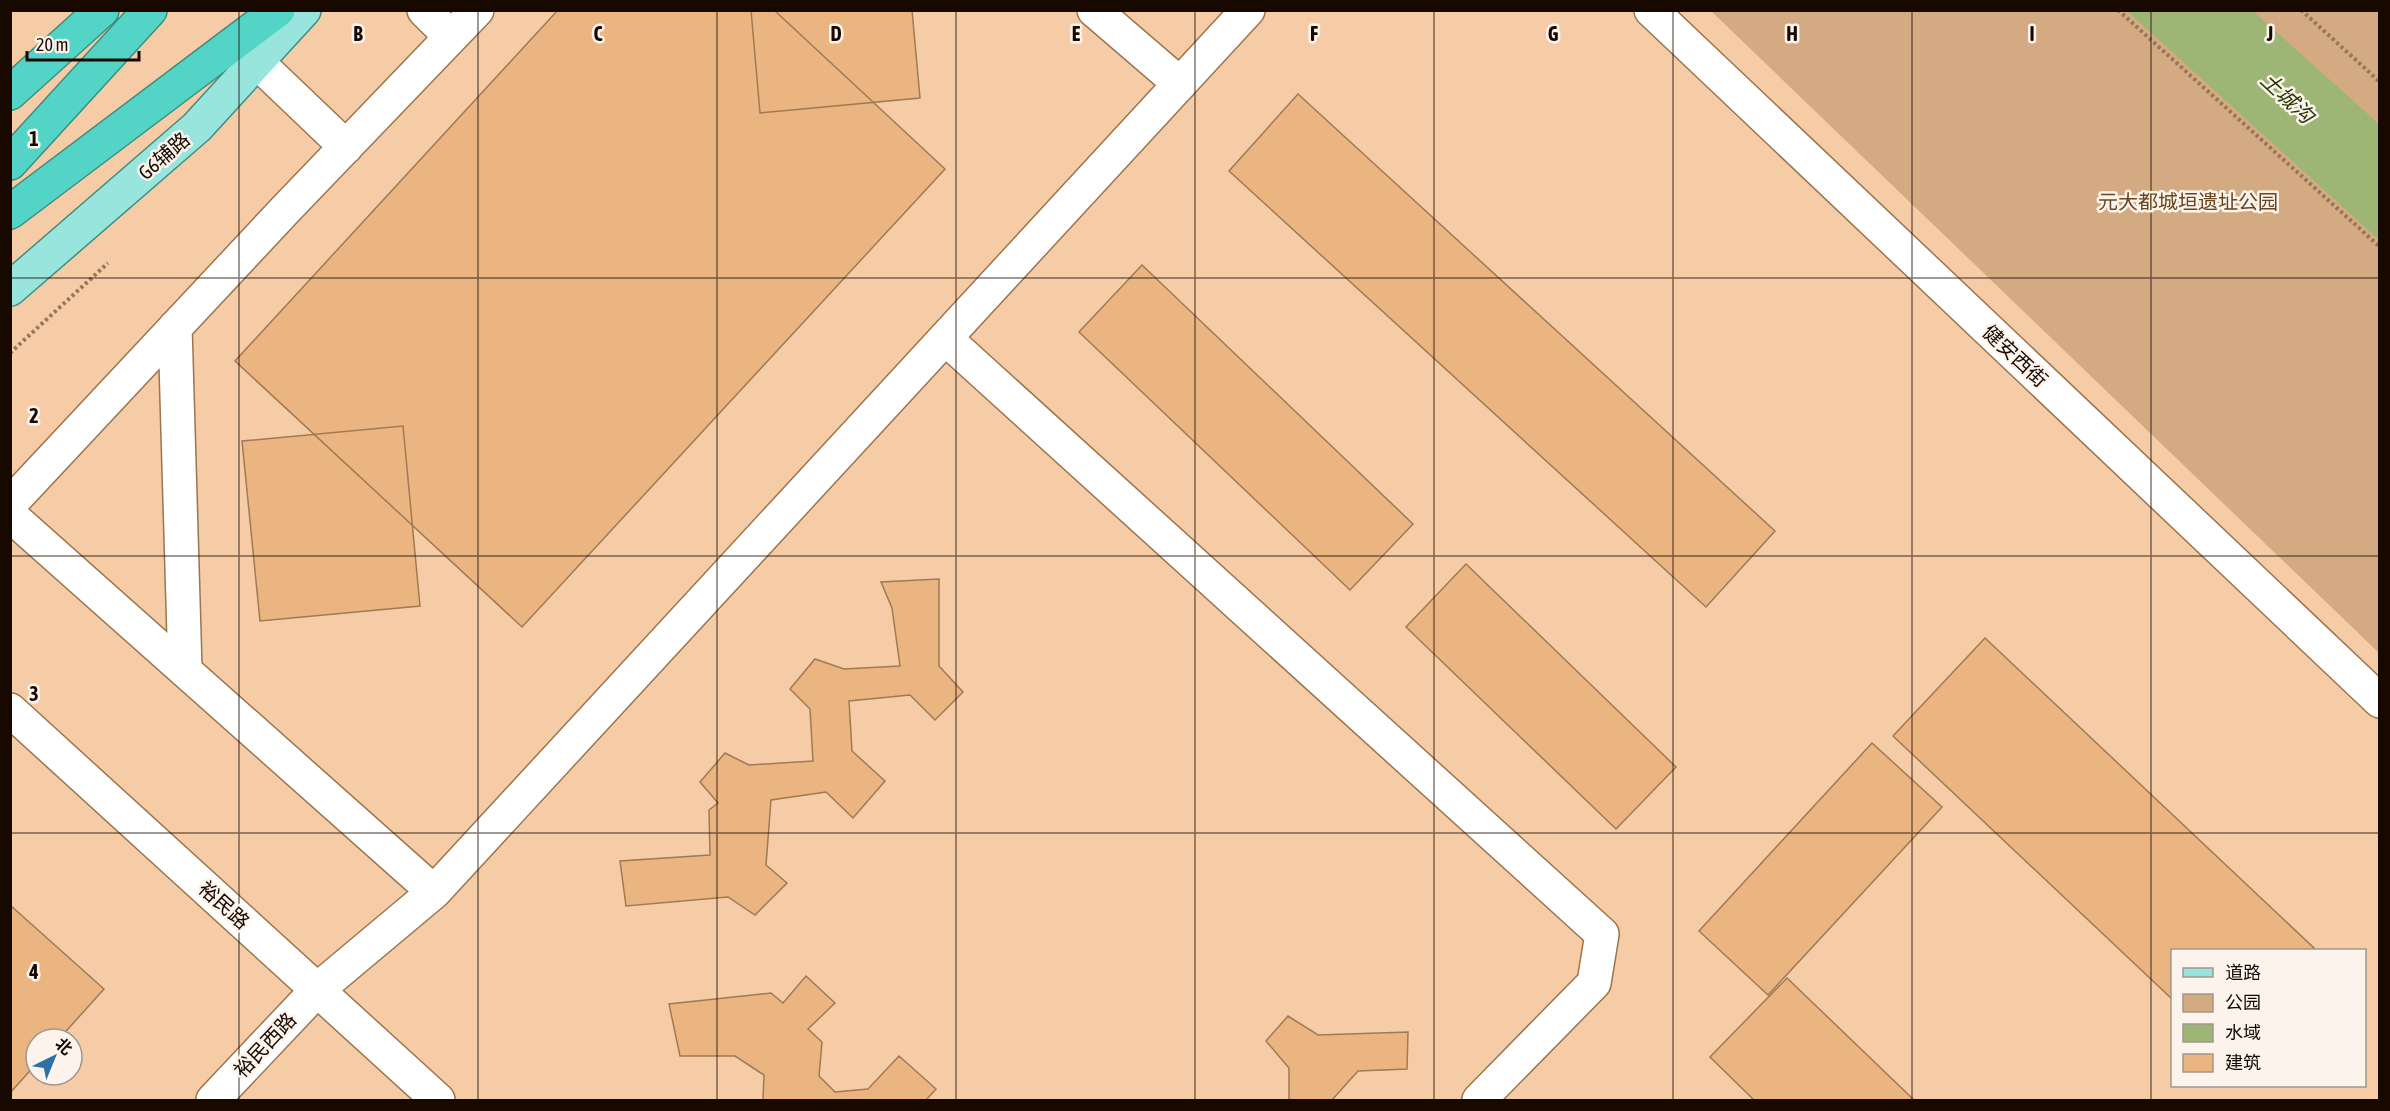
<svg xmlns="http://www.w3.org/2000/svg" width="2390" height="1111" viewBox="0 0 2390 1111" font-family="'Asap Condensed','Noto Sans SC',sans-serif">
	<rect width="100%" height="100%" fill="#f5cca5"/>
	<path fill="#d4aa82" d="M 1711,11 L 2379,11 L 2379,653 Z"/>
	<path fill="#9db675" d="M 2127,11 L 2253,11 L 2379,124 L 2379,240 Z"/>
	<path fill="#ebb581" stroke="#9f7a55" stroke-width="1.5" d="M 558,10 L 774,10 L 945,169 L 522,627 L 235,361 Z
		M 751,10 L 912,10 L 920,98 L 760,113 Z
		M 1298,94 L 1775,531 L 1706,607 L 1229,171 Z
		M 1142,265 L 1413,524 L 1350,590 L 1079,332 Z
		M 403,426 L 420,606 L 260,621 L 242,441 Z
		M 1466,564 L 1676,767 L 1616,829 L 1406,627 Z
		M 939,579 L 939,666 L 963,692 L 935,720 L 910,695 L 849,701 L 852,751 L 885,781 L 853,818 L 826,792 L 771,800 L 766,865 L 787,883 L 755,915 L 728,897 L 626,906 L 620,861 L 710,855 L 709,810 L 718,803 L 700,782 L 725,753 L 749,765 L 813,761 L 810,709 L 790,689 L 815,659 L 844,669 L 900,666 L 892,608 L 881,582 Z
		M 1985,638 L 2314,948 L 2311,950 L 2172,950 L 2172,999 L 1893,736 Z
		M 1872,743 L 1942,807 L 1768,995 L 1699,931 Z
		M 10,905 L 104,989 L 59,1039 L 36,1039 L 36,1064 L 10,1093 Z
		M 806,976 L 835,1003 L 808,1029 L 822,1042 L 819,1076 L 835,1092 L 868,1089 L 899,1056 L 936,1089 L 926,1100 L 763,1100 L 764,1075 L 735,1056 L 680,1056 L 669,1004 L 771,993 L 783,1003 Z
		M 1787,978 L 1914,1100 L 1754,1100 L 1710,1057 Z
		M 1288,1016 L 1318,1035 L 1408,1032 L 1407,1069 L 1358,1071 L 1332,1100 L 1289,1100 L 1289,1068 L 1266,1041 Z"/>
	<g fill="none" stroke-linecap="round" stroke-linejoin="round">
		<defs>
			<path id="minor" d="M 424,10 L 451,37
				M 1094,10 L 1180,84
				M 1651,10 L 2380,701
				M 257,62 L 346,147
				M 175,327 L 185,670
				M 945,338 L 1602,934 L 1594,983 L 1479,1100
				M 10,504 L 286,209 L 477,10
				M 10,515 L 434,892
				M 10,710 L 438,1100
				M 213,1100 L 317,990 L 434,892 L 1248,10"/>
			<path id="major" d="M 10,289 L 197,127 L 304,10"/>
			<path id="highway" d="M 10,93 L 102,10
				M 10,163 L 150,10
				M 10,212 L 278,10"/>
		</defs>
		<use href="#minor" stroke="#9a7551" stroke-width="36"/>
		<use href="#major" stroke="#3f8d81" stroke-width="36"/>
		<use href="#highway" stroke="#3f8d81" stroke-width="36"/>
		<path stroke="#93765c" stroke-width="4" stroke-dasharray="3 3" stroke-linecap="butt" d="M 2118,10 L 2380,247
			M 2301,10 L 2380,82
			M 10,353 L 108,263"/>
		<use href="#minor" stroke="#fff" stroke-width="33"/>
		<use href="#major" stroke="#98e5dd" stroke-width="33"/>
		<use href="#highway" stroke="#54d4c6" stroke-width="33"/>
	</g>
	<path fill="none" stroke="#170900" stroke-width="1.5" stroke-opacity="0.55" d="M 239,10 L 239,1100M 478,10 L 478,1100M 717,10 L 717,1100M 956,10 L 956,1100M 1195,10 L 1195,1100M 1434,10 L 1434,1100M 1673,10 L 1673,1100M 1912,10 L 1912,1100M 2151,10 L 2151,1100M 10,278 L 2380,278M 10,556 L 2380,556M 10,833 L 2380,833"/>
	<g text-anchor="middle" stroke-width="5" stroke-linejoin="round" paint-order="stroke">
		<g font-size="20" fill="#170900" stroke="#fcf4ec">
			<text transform="translate(164 156) rotate(-41)" y="7">G6辅路</text>
			<text transform="translate(2015 356) rotate(43)" y="7">健安西街</text>
			<text transform="translate(224 905) rotate(42)" y="7">裕民路</text>
			<text transform="translate(265 1045) rotate(-47)" y="7">裕民西路</text>
		</g>
		<g font-size="20" fill="#69451e" stroke="#fcf4ec">
			<text x="2188" y="209">元大都城垣遗址公园</text>
		</g>
		<g font-size="21" font-style="italic" fill="#273604" stroke="#fcf4ec">
			<text transform="translate(2287 98) rotate(43)" y="7">土城沟</text>
		</g>
	</g>
	<g font-size="20" text-anchor="middle" font-weight="bold" fill="#170900" stroke="#fcf4ec" stroke-width="5" stroke-linejoin="round" paint-order="stroke">
		<text x="358" y="41">B</text>
		<text x="598" y="41">C</text>
		<text x="836" y="41">D</text>
		<text x="1076" y="41">E</text>
		<text x="1314" y="41">F</text>
		<text x="1553" y="41">G</text>
		<text x="1792" y="41">H</text>
		<text x="2032" y="41">I</text>
		<text x="2270" y="41">J</text>
		<text x="34" y="146">1</text>
		<text x="34" y="423">2</text>
		<text x="34" y="701">3</text>
		<text x="34" y="979">4</text>
	</g>
	<rect width="2390" height="1111" fill="none" stroke="#170900" stroke-width="24"/>
	<rect x="2171" y="949" width="195" height="138" fill="#fcf4ec" stroke="#a0968e" stroke-width="1.5"/>
	<rect x="2183" y="968" width="30" height="9" fill="#98e5dd" stroke="#a0968e" stroke-width="1.5"/>
	<text x="2225" y="979" font-size="18" fill="#170900">道路</text>
	<rect x="2183" y="994" width="30" height="18" fill="#d4aa82" stroke="#a0968e" stroke-width="1.5"/>
	<text x="2225" y="1009" font-size="18" fill="#170900">公园</text>
	<rect x="2183" y="1024" width="30" height="18" fill="#9db675" stroke="#a0968e" stroke-width="1.5"/>
	<text x="2225" y="1039" font-size="18" fill="#170900">水域</text>
	<rect x="2183" y="1054" width="30" height="18" fill="#ebb581" stroke="#a0968e" stroke-width="1.5"/>
	<text x="2225" y="1069" font-size="18" fill="#170900">建筑</text>
	<g transform="translate(54 1057) rotate(43)"><circle r="28" fill="#fcf4ec" stroke="#a0968e" stroke-width="1.5"/>
	<path d="M0-4.5L10 22L0 15L-10 22Z" fill="#2c71a6"/>
	<text y="-9" font-size="16" font-weight="bold" text-anchor="middle" fill="#170900">北</text>
	</g>
	<path d="M27 51v9h112v-9" fill="none" stroke="#170900" stroke-width="3"/>
	<text x="36" y="51" font-size="18" fill="#170900" stroke="#fcf4ec" stroke-width="4.5" paint-order="stroke">20 m</text>
</svg>
